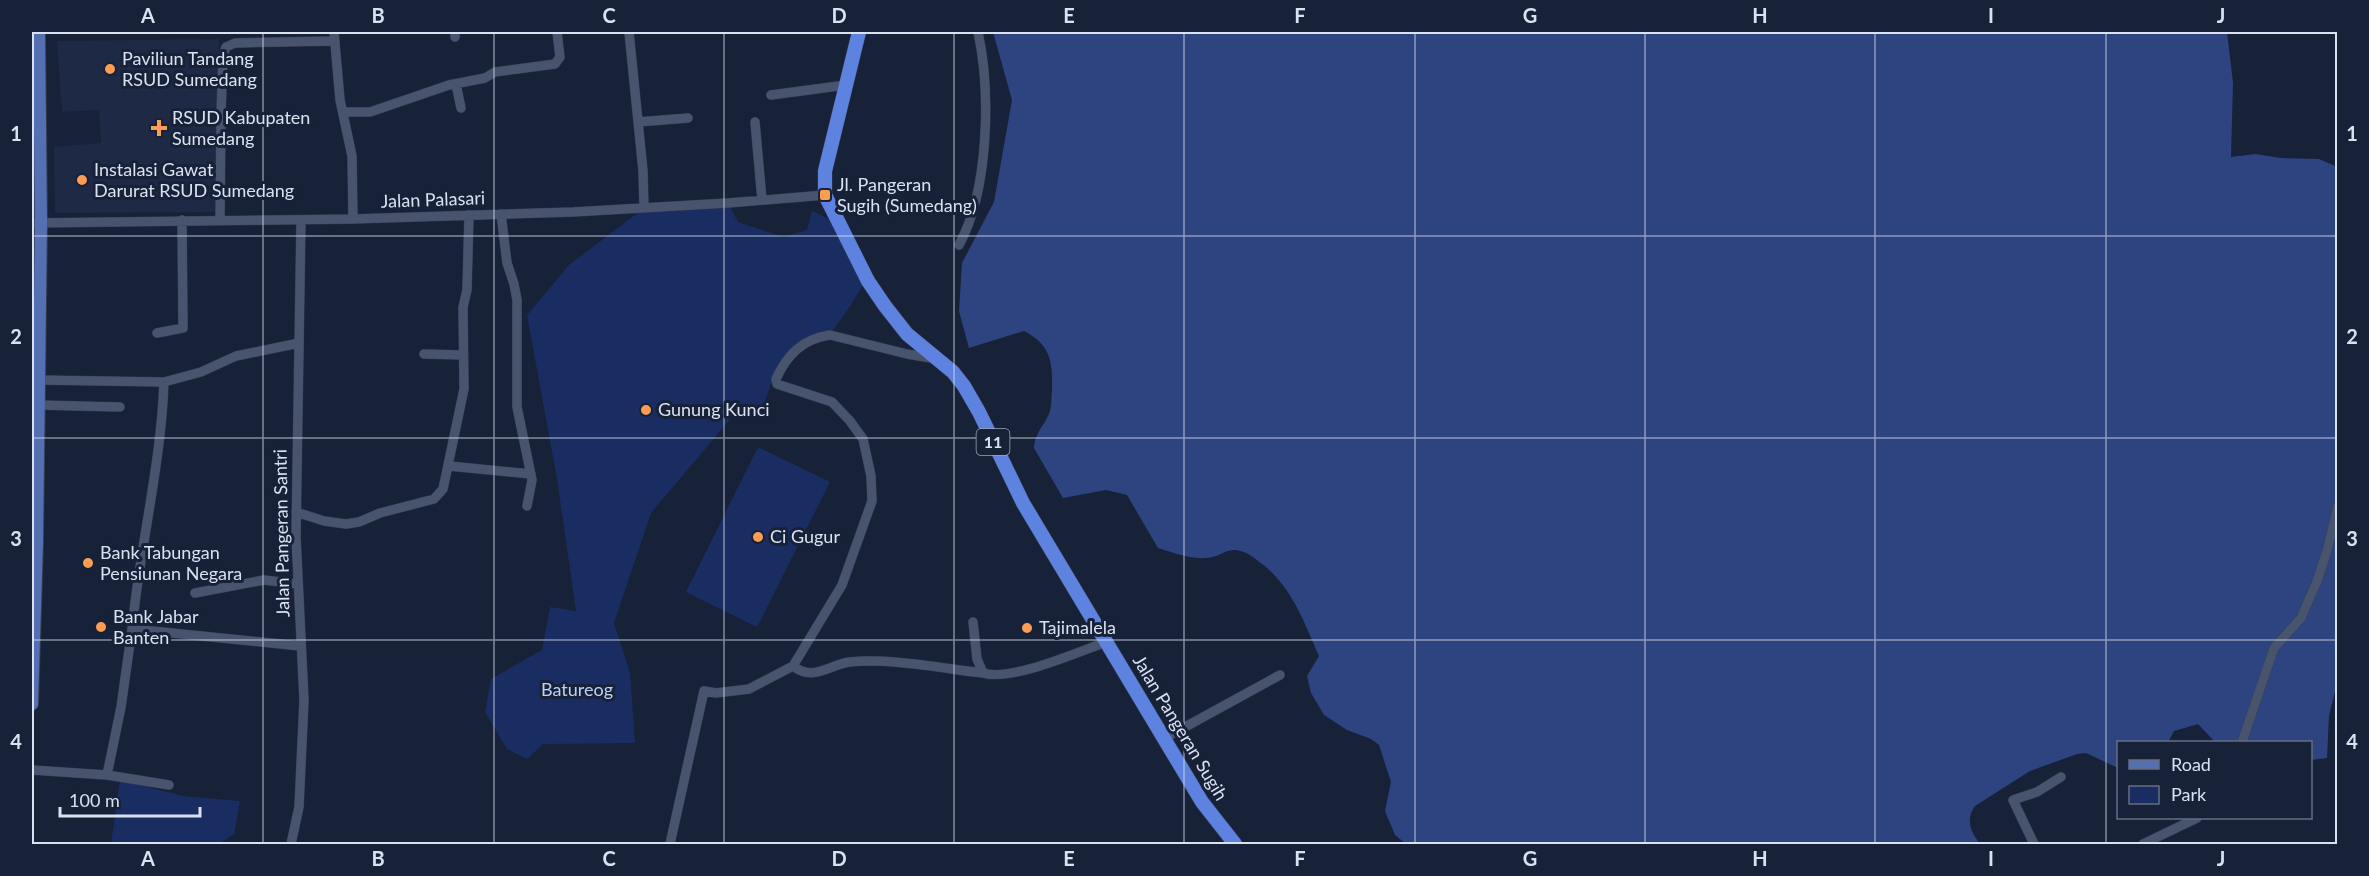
<svg xmlns="http://www.w3.org/2000/svg" width="2369" height="876" viewBox="0 0 2369 876" font-family="Lato,sans-serif">
	<rect width="100%" height="100%" fill="#172138"/>
	<path fill="#1e2946" d="M 219,39 L 218,212 L 55,213 L 54,147 L 101,143 L 99,110 L 62,112 L 57,41 Z"/>
	<path fill="#1a2d62" d="M 728,203 L 738,222 L 783,237 L 807,230 L 812,211 L 844,226 L 869,275 L 851,305 L 829,336 L 791,357 L 773,378 L 764,404 L 732,417 L 651,513 L 614,623 L 630,673 L 635,743 L 543,744 L 527,759 L 507,749 L 485,712 L 491,679 L 542,650 L 550,607 L 576,611 L 557,479 L 527,315 L 569,265 L 644,208 Z
		M 758,447 L 830,482 L 757,627 L 686,592 Z
		M 120,780 L 183,796 L 240,801 L 234,834 L 219,844 L 111,844 Z"/>
	<path fill="#2e4480" d="M 993,32 L 2227,32 L 2233,83 L 2231,157 L 2255,154 L 2281,158 L 2319,159 L 2335,166 L 2337,170 L 2338,679 L 2329,716 L 2327,758 L 2311,760 L 2310,742 L 2215,742 L 2198,724 L 2174,731 L 2168,742 L 2118,742 L 2118,768 L 2086,753 L 2077,754 L 2030,771 L 1975,806 C 1965,820 1971,832 1980,844 L 1406,844 L 1395,835 L 1385,811 L 1391,782 L 1379,745 L 1371,739 L 1347,730 L 1324,715 L 1311,693 L 1307,676 L 1319,656 C 1303,620 1291,584 1258,561 C 1251,555 1243,550 1234,550 C 1227,550 1222,554 1216,556 C 1196,562 1178,554 1158,548 L 1127,495 L 1106,490 L 1063,498 L 1034,448 C 1035,433 1043,427 1049,414 C 1052,407 1051,398 1052,391 C 1053,362 1051,345 1024,331 L 969,348 L 959,311 L 962,263 L 994,202 L 1012,100 Z"/>
	<g fill="none" stroke-linecap="round" stroke-linejoin="round">
		<defs>
			<path id="minor" d="M 334,32 L 340,100 L 352,156 L 353,219
				M 455,32 L 455,37
				M 629,32 L 643,171 L 644,208
				M 456,84 L 461,108
				M 771,95 L 846,85
				M 344,112 L 370,112 L 449,85 L 485,78 L 495,72 L 555,64 L 560,57 L 557,32
				M 638,122 L 688,118
				M 755,122 L 762,200
				M 501,214 L 507,263 L 514,284 L 517,300 L 517,407 L 532,480 L 527,506
				M 220,219 L 221,114 L 223,56 L 226,47 L 235,43 L 335,41
				M 32,223 L 353,219 L 573,212 L 728,203 L 825,195
				M 959,245 C 989,190 991,92 978,32
				M 157,333 L 183,328 L 182,220
				M 424,354 L 463,355
				M 38,380 L 164,382 C 161,465 140,546 132,629
				M 164,382 L 201,372 L 236,356 L 299,343
				M 38,405 L 120,407
				M 449,466 L 531,474
				M 296,512 L 324,521 L 346,524 L 359,522 L 380,513 L 434,499 L 443,489 L 464,389 L 463,307 L 467,290 L 469,215
				M 195,593 L 264,580 L 298,584
				M 973,622 L 977,659 L 983,673 C 1010,682 1078,652 1106,642
				M 793,666 C 813,682 829,665 849,662 C 893,658 940,668 983,673
				M 1165,738 L 1280,675
				M 2242,742 L 2274,648 L 2301,618 L 2317,581 L 2327,551 L 2338,506
				M 32,770 L 107,775 L 121,707 L 132,629 L 300,646
				M 107,775 L 169,785
				M 291,844 L 299,807 L 304,700 L 296,537 L 301,220
				M 670,844 L 704,691 L 716,693 L 749,689 L 793,666 L 842,585 L 872,501 L 871,476 L 863,439 L 850,421 L 832,402 L 777,384 L 776,379 C 787,355 802,339 830,335 L 907,354 L 937,359
				M 2034,844 L 2013,800 L 2037,792 L 2061,777
				M 2143,844 L 2197,818"/>
			<path id="major" d="M 32,704 L 37,542 L 41,223 L 39,32"/>
			<path id="highway" d="M 859,32 L 825,171 L 825,195 L 868,281 L 885,306 L 907,334 L 953,372 L 964,386 L 979,412 L 1023,503 L 1202,802 L 1235,844"/>
		</defs>
		<use href="#minor" stroke="#373d51" stroke-width="10"/>
		<use href="#major" stroke="#373d51" stroke-width="14"/>
		<use href="#highway" stroke="#373d51" stroke-width="15"/>
		<use href="#minor" stroke="#48546e" stroke-width="9"/>
		<use href="#major" stroke="#5570b2" stroke-width="12"/>
		<use href="#highway" stroke="#5e82df" stroke-width="14"/>
	</g>
	<path fill="none" stroke="#dae1f1" stroke-width="1.5" stroke-opacity="0.55" d="M 263,32 L 263,844M 494,32 L 494,844M 724,32 L 724,844M 954,32 L 954,844M 1184,32 L 1184,844M 1415,32 L 1415,844M 1645,32 L 1645,844M 1875,32 L 1875,844M 2106,32 L 2106,844M 32,236 L 2338,236M 32,438 L 2338,438M 32,640 L 2338,640"/>
	<g fill="#fc9d53" stroke="#172138" stroke-width="2">
		<circle cx="110" cy="69" r="6"/>
		<path d="M156 119h6v6h6v6h-6v6h-6v-6h-6v-6h6z"/>
		<circle cx="82" cy="180" r="6"/>
		<rect x="819" y="189" width="12" height="12" rx="3"/>
		<circle cx="646" cy="410" r="6"/>
		<circle cx="758" cy="537" r="6"/>
		<circle cx="88" cy="563" r="6"/>
		<circle cx="101" cy="627" r="6"/>
		<circle cx="1027" cy="628" r="6"/>
	</g>
	<g text-anchor="middle" stroke-width="6" stroke-linejoin="round" paint-order="stroke">
		<rect fill="#172138" stroke="#a0a7ba" stroke-width="1.5" x="976.5" y="429" width="33" height="26" rx="4.5"/>
		<g font-size="16" font-weight="bold" fill="#dae1f1">
			<text x="993" y="448">11</text>
		</g>
		<g font-size="18" fill="#dae1f1" stroke="#172138" text-anchor="start">
			<text x="122" y="65">Paviliun Tandang<tspan x="122" dy="21">RSUD Sumedang</tspan></text>
			<text x="172" y="124">RSUD Kabupaten<tspan x="172" dy="21">Sumedang</tspan></text>
			<text x="94" y="176">Instalasi Gawat<tspan x="94" dy="21">Darurat RSUD Sumedang</tspan></text>
			<text x="837" y="191">Jl. Pangeran<tspan x="837" dy="21">Sugih (Sumedang)</tspan></text>
			<text x="658" y="416">Gunung Kunci</text>
			<text x="770" y="543">Ci Gugur</text>
			<text x="100" y="559">Bank Tabungan<tspan x="100" dy="21">Pensiunan Negara</tspan></text>
			<text x="113" y="623">Bank Jabar<tspan x="113" dy="21">Banten</tspan></text>
			<text x="1039" y="634">Tajimalela</text>
		</g>
		<g font-size="18" fill="#dae1f1" stroke="#172138">
			<text transform="translate(433 200) rotate(-2)" y="6">Jalan Palasari</text>
			<text transform="translate(282 533) rotate(-91)" y="6">Jalan Pangeran Santri</text>
			<text transform="translate(1180 728) rotate(59)" y="6">Jalan Pangeran Sugih</text>
		</g>
		<g font-size="18" fill="#bfcff4" stroke="#172138">
			<text x="577" y="696">Batureog</text>
		</g>
	</g>
	<rect width="2369" height="876" fill="none" stroke="#172138" stroke-width="66"/>
	<rect x="2117" y="741" width="195" height="78" fill="#172138" stroke="#656e82" stroke-width="1.5"/>
	<rect x="2129" y="760" width="30" height="9" fill="#5570b2" stroke="#656e82" stroke-width="1.5"/>
	<text x="2171" y="771" font-size="18" fill="#dae1f1">Road</text>
	<rect x="2129" y="786" width="30" height="18" fill="#1a2d62" stroke="#656e82" stroke-width="1.5"/>
	<text x="2171" y="801" font-size="18" fill="#dae1f1">Park</text>
	<path d="M60 807v9h140v-9" fill="none" stroke="#dae1f1" stroke-width="3"/>
	<text x="69" y="807" font-size="18" fill="#dae1f1" stroke="#172138" stroke-width="4.5" paint-order="stroke">100 m</text>
	<rect x="33" y="33" width="2303" height="810" fill="none" stroke="#dae1f1" stroke-width="2"/>
	<g font-size="20" text-anchor="middle" font-weight="bold" fill="#dae1f1">
		<text x="148" y="23">A</text>
		<text x="378" y="23">B</text>
		<text x="609" y="23">C</text>
		<text x="839" y="23">D</text>
		<text x="1069" y="23">E</text>
		<text x="1300" y="23">F</text>
		<text x="1530" y="23">G</text>
		<text x="1760" y="23">H</text>
		<text x="1991" y="23">I</text>
		<text x="2221" y="23">J</text>
		<text x="16" y="141">1</text>
		<text x="2352" y="141">1</text>
		<text x="16" y="344">2</text>
		<text x="2352" y="344">2</text>
		<text x="16" y="546">3</text>
		<text x="2352" y="546">3</text>
		<text x="16" y="749">4</text>
		<text x="2352" y="749">4</text>
		<text x="148" y="866">A</text>
		<text x="378" y="866">B</text>
		<text x="609" y="866">C</text>
		<text x="839" y="866">D</text>
		<text x="1069" y="866">E</text>
		<text x="1300" y="866">F</text>
		<text x="1530" y="866">G</text>
		<text x="1760" y="866">H</text>
		<text x="1991" y="866">I</text>
		<text x="2221" y="866">J</text>
	</g>
</svg>
